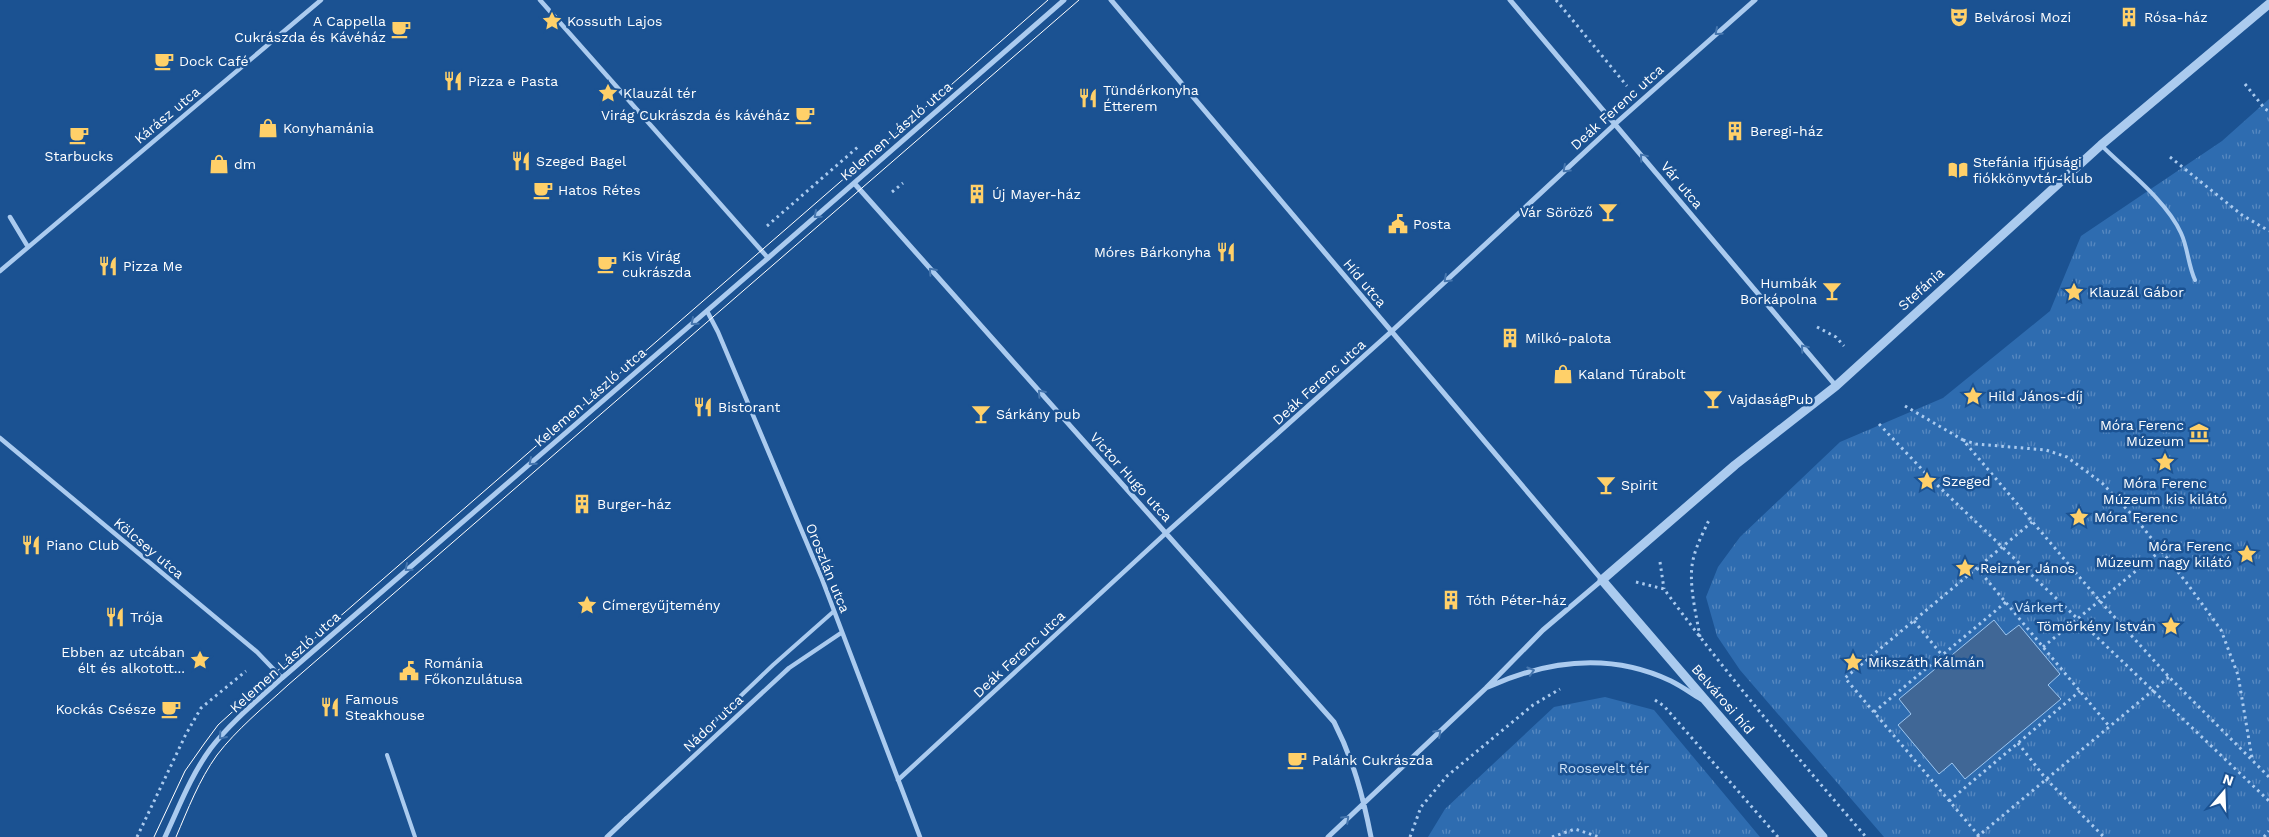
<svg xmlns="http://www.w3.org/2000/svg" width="2269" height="837" viewBox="0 0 2269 837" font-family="'Work Sans',sans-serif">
	<defs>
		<pattern id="park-tufts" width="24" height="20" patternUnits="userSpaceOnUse" patternTransform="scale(1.25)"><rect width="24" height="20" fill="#2e6cb0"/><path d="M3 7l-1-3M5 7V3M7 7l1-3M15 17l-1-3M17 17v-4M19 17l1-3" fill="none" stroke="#5889c0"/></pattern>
	</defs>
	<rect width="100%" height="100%" fill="#1b5292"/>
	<path fill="url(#park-tufts)" d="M 2269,99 L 2269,837 L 1884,837 L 1740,670 L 1717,636 L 1706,597 L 1718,567 L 1740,537 L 1840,442 L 1943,398 L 2050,311 L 2081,236 L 2222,141 Z
		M 1605,697 L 1654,710 L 1760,837 L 1428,837 L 1445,809 L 1554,707 Z"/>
	<path fill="#406796" stroke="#9ec7f1" d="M 1994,620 L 2006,635 L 2019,625 L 2060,674 L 2048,685 L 2061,699 L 1965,779 L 1952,763 L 1939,774 L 1898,725 L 1911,714 L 1899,699 Z"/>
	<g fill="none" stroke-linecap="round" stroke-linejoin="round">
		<path stroke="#abcbef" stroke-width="3" stroke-dasharray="2.5 4" stroke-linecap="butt" d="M 1556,0 L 1627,86
			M 2245,84 L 2265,109 L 2269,111
			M 2170,157 L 2242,215 L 2269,231
			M 892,192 L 903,183
			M 767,226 L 859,146
			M 1817,327 L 1836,337 L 1844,346
			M 1905,406 L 1963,440 L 2099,600 L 2169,677 L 2269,777
			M 1879,424 L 1934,482 L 2269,801
			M 1963,440 L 1976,444 L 2046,450 L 2067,457 L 2102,483 L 2137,520 L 2186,582 L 2221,630 L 2238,675 L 2252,758
			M 1660,562 L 1664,589
			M 1977,568 L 2109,726
			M 1636,582 L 1664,589 C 1727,675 1796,756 1866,837
			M 1914,621 L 1942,655
			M 1700,637 C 1696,613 1687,579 1694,556 C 1697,544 1704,531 1709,520
			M 2043,647 L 2170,543
			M 1655,700 L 1664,706 L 1778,837
			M 1874,712 L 2006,602
			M 2018,743 L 2046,779 L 2104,837
			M 1949,801 L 2080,691
			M 1979,836 L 1845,678 L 2032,522
			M 137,837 L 186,734 L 201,708 L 246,671
			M 1410,837 L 1421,807 L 1447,776 L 1533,705 L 1560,689
			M 1552,837 L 1575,829 L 1599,837
			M 1977,837 L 2169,677
			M 2264,837 L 2269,831"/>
		<path stroke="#abcbef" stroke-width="4" d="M 2101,145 C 2126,170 2166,200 2181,233 C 2188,248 2188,265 2195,280
			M 704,731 L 773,665 L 833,612
			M 387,755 L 415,837"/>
		<path stroke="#abcbef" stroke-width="4.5" d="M 540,0 L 768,258
			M 10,217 L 28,247
			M 0,271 L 321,0
			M 707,311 L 718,332 L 822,579 L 920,837
			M 0,438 L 257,652 L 282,678
			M 898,780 L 1166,533
			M 626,819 L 789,668 L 841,633"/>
		<path stroke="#abcbef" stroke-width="5" d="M 1111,0 L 1602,580 L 1543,630 L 1486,688 L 1328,837
			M 1510,0 L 1836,386
			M 854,183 L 1334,722 C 1353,759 1363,796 1371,837
			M 1166,533 L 1392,331 L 1615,124 L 1755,0
			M 1488,687 C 1548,660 1610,652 1671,681 C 1681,686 1691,693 1701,699
			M 165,837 C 179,807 191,775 211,748 C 231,722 258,700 282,678 L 768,258 L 1064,0
			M 607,837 L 626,819"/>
		<path stroke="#abcbef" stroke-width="9" d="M 1823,837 L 1602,580 L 1735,465 L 1836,386 L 2101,145 L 2269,4"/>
		<path stroke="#fff" stroke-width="1" d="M 154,837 L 185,771 L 204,744 L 218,725 L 276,672 L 847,176 L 1048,0
			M 176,837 C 188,809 199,780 217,755 C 237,729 264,707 288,685 L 1079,0"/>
	</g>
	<defs><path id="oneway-chevron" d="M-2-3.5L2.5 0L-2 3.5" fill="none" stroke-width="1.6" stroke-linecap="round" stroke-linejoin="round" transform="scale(1.25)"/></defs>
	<g stroke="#4676ae">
		<use href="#oneway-chevron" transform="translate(1718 32) rotate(139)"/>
		<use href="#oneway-chevron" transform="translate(1643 157) rotate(-130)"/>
		<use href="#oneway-chevron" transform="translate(1566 169) rotate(137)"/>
		<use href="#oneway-chevron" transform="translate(817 215) rotate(139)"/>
		<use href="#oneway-chevron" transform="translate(932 271) rotate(-132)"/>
		<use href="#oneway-chevron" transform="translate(1447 279) rotate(137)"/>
		<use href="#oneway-chevron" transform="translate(694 322) rotate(139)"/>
		<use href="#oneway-chevron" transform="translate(1804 348) rotate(-130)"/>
		<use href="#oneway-chevron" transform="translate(1041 393) rotate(-132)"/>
		<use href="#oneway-chevron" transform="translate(532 462) rotate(139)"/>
		<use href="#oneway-chevron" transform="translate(408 568) rotate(139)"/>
		<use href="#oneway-chevron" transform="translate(1531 671) rotate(-17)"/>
		<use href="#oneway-chevron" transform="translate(1438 733) rotate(-43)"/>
		<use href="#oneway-chevron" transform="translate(222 736) rotate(131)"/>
		<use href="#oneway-chevron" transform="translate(1346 819) rotate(-44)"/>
	</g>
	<defs>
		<symbol id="theatre-bare" viewBox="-9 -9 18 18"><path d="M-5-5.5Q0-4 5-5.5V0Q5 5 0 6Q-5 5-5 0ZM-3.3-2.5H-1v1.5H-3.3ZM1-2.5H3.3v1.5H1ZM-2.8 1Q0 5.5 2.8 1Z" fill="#ffd069" stroke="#1b5292" stroke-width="2.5" paint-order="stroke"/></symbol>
		<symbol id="building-bare" viewBox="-9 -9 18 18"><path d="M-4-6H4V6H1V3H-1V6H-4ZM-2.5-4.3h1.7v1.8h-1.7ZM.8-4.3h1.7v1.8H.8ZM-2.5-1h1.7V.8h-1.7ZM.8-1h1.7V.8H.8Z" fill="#ffd069" stroke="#1b5292" stroke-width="2.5" paint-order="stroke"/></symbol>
		<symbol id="sight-bare" viewBox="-9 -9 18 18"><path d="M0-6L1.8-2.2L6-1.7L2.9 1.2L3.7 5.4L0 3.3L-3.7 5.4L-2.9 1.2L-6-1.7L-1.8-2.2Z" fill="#ffd069" stroke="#1b5292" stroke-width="2.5" paint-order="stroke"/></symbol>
		<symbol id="cafe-bare" viewBox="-9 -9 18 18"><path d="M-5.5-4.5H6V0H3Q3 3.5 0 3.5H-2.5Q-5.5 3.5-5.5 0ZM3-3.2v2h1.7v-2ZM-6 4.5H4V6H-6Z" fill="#ffd069" stroke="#1b5292" stroke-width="2.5" paint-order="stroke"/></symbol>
		<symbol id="restaurant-bare" viewBox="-9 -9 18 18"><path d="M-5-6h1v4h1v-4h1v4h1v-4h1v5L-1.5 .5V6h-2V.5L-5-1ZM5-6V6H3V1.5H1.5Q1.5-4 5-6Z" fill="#ffd069" stroke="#1b5292" stroke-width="2.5" paint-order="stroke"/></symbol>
		<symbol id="shop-bare" viewBox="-9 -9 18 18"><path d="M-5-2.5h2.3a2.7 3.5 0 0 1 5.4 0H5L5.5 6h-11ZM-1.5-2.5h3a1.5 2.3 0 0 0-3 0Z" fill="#ffd069" stroke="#1b5292" stroke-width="2.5" paint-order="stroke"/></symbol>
		<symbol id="library-bare" viewBox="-9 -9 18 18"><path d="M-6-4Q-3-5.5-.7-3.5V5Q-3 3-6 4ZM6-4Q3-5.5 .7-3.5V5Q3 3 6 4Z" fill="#ffd069" stroke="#1b5292" stroke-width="2.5" paint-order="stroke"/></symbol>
		<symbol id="bar-bare" viewBox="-9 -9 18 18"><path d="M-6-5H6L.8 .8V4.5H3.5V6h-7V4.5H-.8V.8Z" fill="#ffd069" stroke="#1b5292" stroke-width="2.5" paint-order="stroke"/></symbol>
		<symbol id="civic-bare" viewBox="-9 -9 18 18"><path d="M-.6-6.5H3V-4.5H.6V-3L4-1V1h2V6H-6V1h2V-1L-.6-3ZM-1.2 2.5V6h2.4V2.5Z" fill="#ffd069" stroke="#1b5292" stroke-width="2.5" paint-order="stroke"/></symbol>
		<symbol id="museum-bare" viewBox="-9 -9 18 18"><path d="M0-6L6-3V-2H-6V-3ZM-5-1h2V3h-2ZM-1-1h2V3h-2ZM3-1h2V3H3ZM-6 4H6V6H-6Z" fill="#ffd069" stroke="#1b5292" stroke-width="2.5" paint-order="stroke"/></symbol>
	</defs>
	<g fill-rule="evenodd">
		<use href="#theatre-bare" x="1945" y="3" width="28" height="28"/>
		<use href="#building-bare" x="2115" y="3" width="28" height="28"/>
		<use href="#sight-bare" x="538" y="7" width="28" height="28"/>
		<use href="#cafe-bare" x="387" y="15" width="28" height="28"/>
		<use href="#cafe-bare" x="150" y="47" width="28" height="28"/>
		<use href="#restaurant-bare" x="439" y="67" width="28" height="28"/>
		<use href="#sight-bare" x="594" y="79" width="28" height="28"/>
		<use href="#restaurant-bare" x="1074" y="84" width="28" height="28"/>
		<use href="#cafe-bare" x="791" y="101" width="28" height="28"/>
		<use href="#shop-bare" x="254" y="114" width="28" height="28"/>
		<use href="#building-bare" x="1721" y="117" width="28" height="28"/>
		<use href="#cafe-bare" x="65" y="121" width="28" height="28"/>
		<use href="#restaurant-bare" x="507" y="147" width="28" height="28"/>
		<use href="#shop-bare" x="205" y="150" width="28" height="28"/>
		<use href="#library-bare" x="1944" y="156" width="28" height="28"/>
		<use href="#cafe-bare" x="529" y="176" width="28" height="28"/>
		<use href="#building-bare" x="963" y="180" width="28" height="28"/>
		<use href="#bar-bare" x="1594" y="198" width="28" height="28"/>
		<use href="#civic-bare" x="1384" y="210" width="28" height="28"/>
		<use href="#restaurant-bare" x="1212" y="238" width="28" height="28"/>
		<use href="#cafe-bare" x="593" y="250" width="28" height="28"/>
		<use href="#restaurant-bare" x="94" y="252" width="28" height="28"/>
		<use href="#bar-bare" x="1818" y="277" width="28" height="28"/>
		<use href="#sight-bare" x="2060" y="278" width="28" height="28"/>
		<use href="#building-bare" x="1496" y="324" width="28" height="28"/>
		<use href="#shop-bare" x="1549" y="360" width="28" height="28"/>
		<use href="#sight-bare" x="1959" y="382" width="28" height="28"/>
		<use href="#bar-bare" x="1699" y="385" width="28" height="28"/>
		<use href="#restaurant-bare" x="689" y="393" width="28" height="28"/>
		<use href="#bar-bare" x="967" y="400" width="28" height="28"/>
		<use href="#museum-bare" x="2185" y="419" width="28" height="28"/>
		<use href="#sight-bare" x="2151" y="448" width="28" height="28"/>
		<use href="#sight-bare" x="1913" y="467" width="28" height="28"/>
		<use href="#bar-bare" x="1592" y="471" width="28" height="28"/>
		<use href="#building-bare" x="568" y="490" width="28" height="28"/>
		<use href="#sight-bare" x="2065" y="503" width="28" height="28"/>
		<use href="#restaurant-bare" x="17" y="531" width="28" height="28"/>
		<use href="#sight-bare" x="2233" y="540" width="28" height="28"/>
		<use href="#sight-bare" x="1951" y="554" width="28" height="28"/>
		<use href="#building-bare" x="1437" y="586" width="28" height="28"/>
		<use href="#sight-bare" x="573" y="591" width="28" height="28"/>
		<use href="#restaurant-bare" x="101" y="603" width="28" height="28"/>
		<use href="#sight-bare" x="2157" y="612" width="28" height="28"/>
		<use href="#sight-bare" x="186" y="646" width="28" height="28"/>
		<use href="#sight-bare" x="1839" y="648" width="28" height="28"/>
		<use href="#civic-bare" x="395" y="657" width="28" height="28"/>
		<use href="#restaurant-bare" x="316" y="693" width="28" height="28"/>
		<use href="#cafe-bare" x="157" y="695" width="28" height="28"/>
		<use href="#cafe-bare" x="1283" y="746" width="28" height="28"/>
	</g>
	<g text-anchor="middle" stroke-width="5" stroke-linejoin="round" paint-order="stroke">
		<g font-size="14" fill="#fff" stroke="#1b5292" text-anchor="start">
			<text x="1974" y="22">Belvárosi Mozi</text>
			<text x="2144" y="22">Rósa-ház</text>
			<text x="386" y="26" text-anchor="end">A Cappella<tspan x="386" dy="16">Cukrászda és Kávéház</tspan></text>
			<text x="567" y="26">Kossuth Lajos</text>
			<text x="179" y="66">Dock Café</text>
			<text x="468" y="86">Pizza e Pasta</text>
			<text x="1103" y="95">Tündérkonyha<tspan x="1103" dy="16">Étterem</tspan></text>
			<text x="623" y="98">Klauzál tér</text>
			<text x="790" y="120" text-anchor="end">Virág Cukrászda és kávéház</text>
			<text x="283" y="133">Konyhamánia</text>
			<text x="1750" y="136">Beregi-ház</text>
			<text x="79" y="161" text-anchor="middle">Starbucks</text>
			<text x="536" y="166">Szeged Bagel</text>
			<text x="1973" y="167">Stefánia ifjúsági<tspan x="1973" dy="16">fiókkönyvtár-klub</tspan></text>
			<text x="234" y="169">dm</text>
			<text x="558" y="195">Hatos Rétes</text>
			<text x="992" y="199">Új Mayer-ház</text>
			<text x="1593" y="217" text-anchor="end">Vár Söröző</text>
			<text x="1413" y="229">Posta</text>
			<text x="1211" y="257" text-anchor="end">Móres Bárkonyha</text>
			<text x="622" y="261">Kis Virág<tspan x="622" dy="16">cukrászda</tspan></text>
			<text x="123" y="271">Pizza Me</text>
			<text x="1817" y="288" text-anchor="end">Humbák<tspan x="1817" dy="16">Borkápolna</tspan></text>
			<text x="2089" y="297">Klauzál Gábor</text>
			<text x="1525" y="343">Milkó-palota</text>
			<text x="1578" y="379">Kaland Túrabolt</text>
			<text x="1988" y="401">Hild János-díj</text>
			<text x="1728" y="404">VajdaságPub</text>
			<text x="718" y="412">Bistorant</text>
			<text x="996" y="419">Sárkány pub</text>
			<text x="2184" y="430" text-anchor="end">Móra Ferenc<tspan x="2184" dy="16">Múzeum</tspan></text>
			<text x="1942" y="486">Szeged</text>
			<text x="2165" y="488" text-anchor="middle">Móra Ferenc<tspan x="2165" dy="16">Múzeum kis kilátó</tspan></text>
			<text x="1621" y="490">Spirit</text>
			<text x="597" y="509">Burger-ház</text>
			<text x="2094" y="522">Móra Ferenc</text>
			<text x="46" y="550">Piano Club</text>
			<text x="2232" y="551" text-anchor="end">Móra Ferenc<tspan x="2232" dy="16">Múzeum nagy kilátó</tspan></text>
			<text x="1980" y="573">Reizner János</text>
			<text x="1466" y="605">Tóth Péter-ház</text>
			<text x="602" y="610">Címergyűjtemény</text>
			<text x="130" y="622">Trója</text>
			<text x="2156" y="631" text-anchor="end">Tömörkény István</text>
			<text x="185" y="657" text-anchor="end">Ebben az utcában<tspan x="185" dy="16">élt és alkotott...</tspan></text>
			<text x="1868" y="667">Mikszáth Kálmán</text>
			<text x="424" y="668">Románia<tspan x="424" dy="16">Főkonzulátusa</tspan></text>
			<text x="345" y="704">Famous<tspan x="345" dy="16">Steakhouse</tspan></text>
			<text x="156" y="714" text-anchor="end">Kockás Csésze</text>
			<text x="1312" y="765">Palánk Cukrászda</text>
		</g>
		<g font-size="14" fill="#fff" stroke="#1b5292">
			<text transform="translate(1617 107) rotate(-42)" y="5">Deák Ferenc utca</text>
			<text transform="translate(167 115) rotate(-40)" y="5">Kárász utca</text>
			<text transform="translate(896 131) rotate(-41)" y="5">Kelemen László utca</text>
			<text transform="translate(1682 185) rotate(50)" y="5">Vár utca</text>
			<text transform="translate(1365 283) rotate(50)" y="5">Híd utca</text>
			<text transform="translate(1921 289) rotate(-42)" y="5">Stefánia</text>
			<text transform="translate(1319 382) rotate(-42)" y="5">Deák Ferenc utca</text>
			<text transform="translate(590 397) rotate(-41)" y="5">Kelemen László utca</text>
			<text transform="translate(1131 477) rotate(48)" y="5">Victor Hugo utca</text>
			<text transform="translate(149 548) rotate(40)" y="5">Kölcsey utca</text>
			<text transform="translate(828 568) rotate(68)" y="5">Oroszlán utca</text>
			<text transform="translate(1019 654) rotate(-43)" y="5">Deák Ferenc utca</text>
			<text transform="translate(285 662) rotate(-42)" y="5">Kelemen László utca</text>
			<text transform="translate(1723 699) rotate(49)" y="5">Belvárosi híd</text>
			<text transform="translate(713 723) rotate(-43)" y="5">Nádor utca</text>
		</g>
		<g font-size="14" fill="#d1e5fa" stroke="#1b5292">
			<text x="2039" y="612">Várkert</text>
			<text x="1604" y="773">Roosevelt tér</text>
		</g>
	</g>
	<g transform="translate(2224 792) rotate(19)" stroke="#1b5292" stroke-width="4" paint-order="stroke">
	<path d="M0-4L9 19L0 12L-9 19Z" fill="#ffffff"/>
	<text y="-8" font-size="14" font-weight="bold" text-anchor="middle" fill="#ffffff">N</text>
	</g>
</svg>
